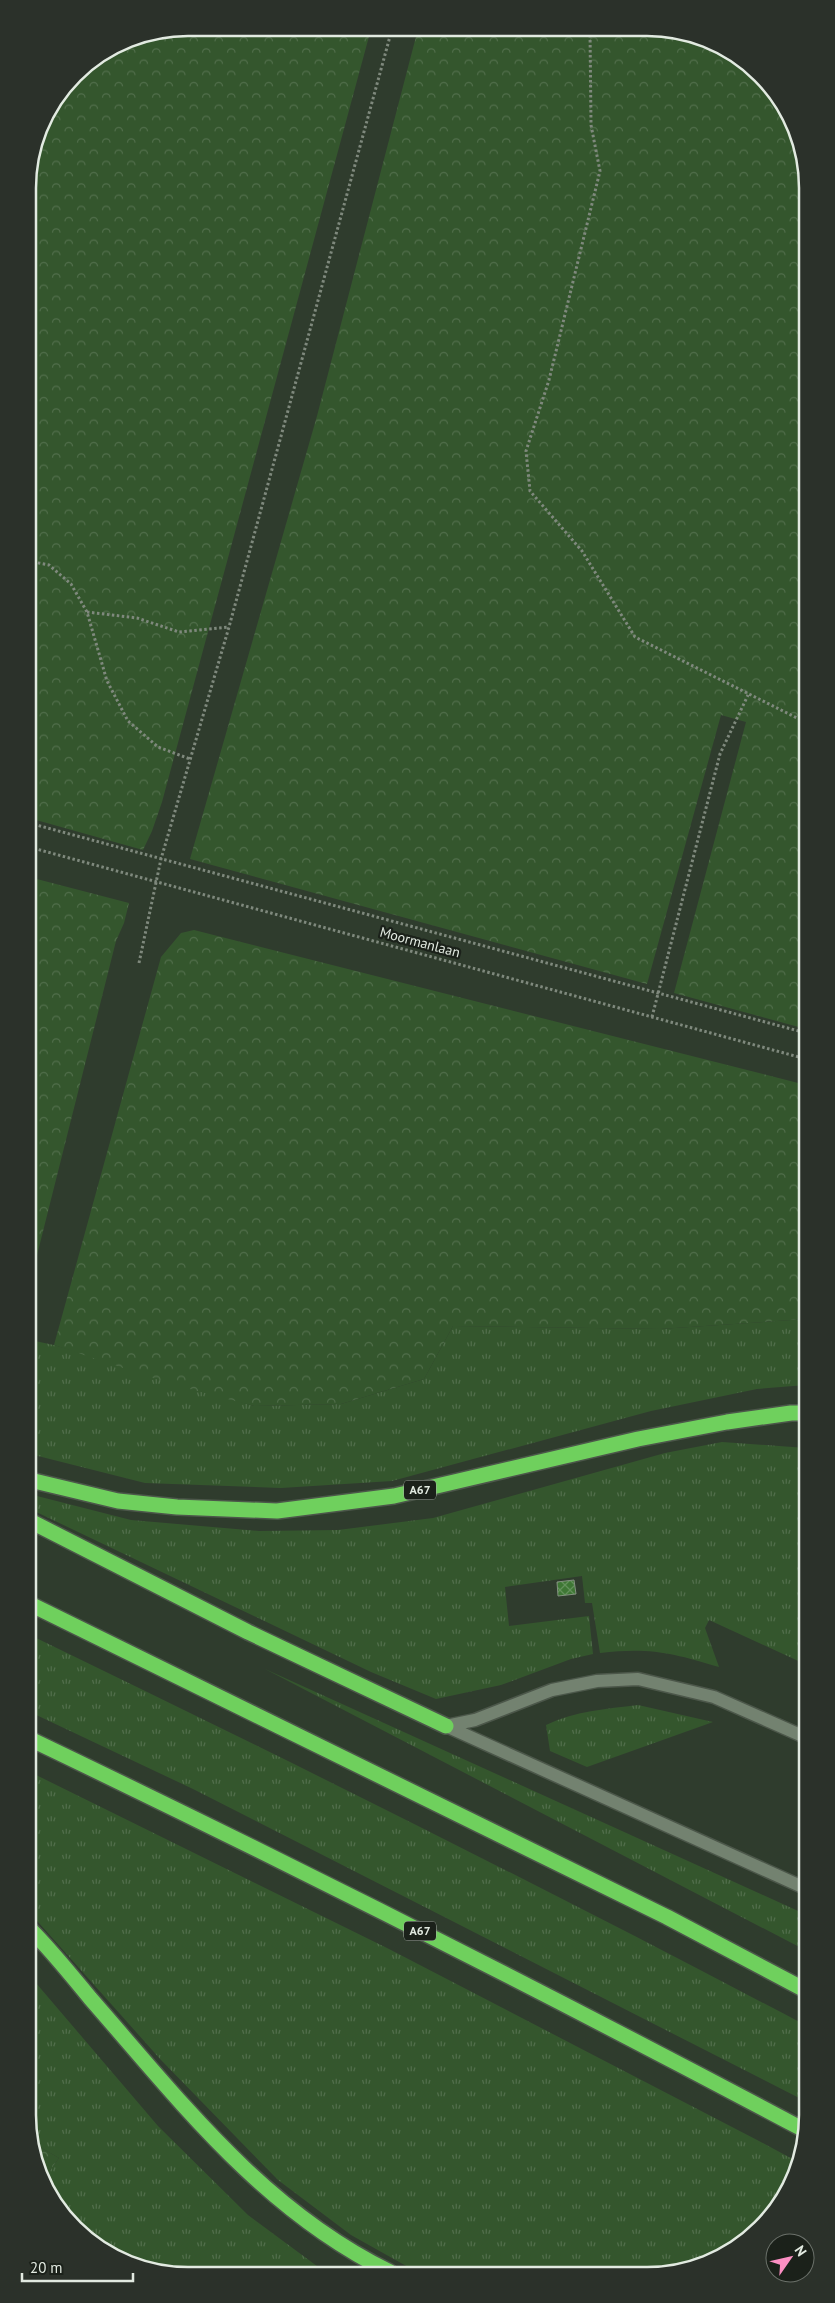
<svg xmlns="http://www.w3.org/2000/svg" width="835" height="2303" viewBox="0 0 835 2303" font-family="'PT Sans',sans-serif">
	<defs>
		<pattern id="grass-tufts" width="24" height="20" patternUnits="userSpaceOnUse" patternTransform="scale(1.25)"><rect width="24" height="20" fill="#34562d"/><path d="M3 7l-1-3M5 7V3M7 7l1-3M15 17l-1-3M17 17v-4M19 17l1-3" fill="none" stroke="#516e4b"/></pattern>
		<pattern id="forest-crowns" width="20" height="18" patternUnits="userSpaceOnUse" patternTransform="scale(1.25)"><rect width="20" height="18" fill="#34562d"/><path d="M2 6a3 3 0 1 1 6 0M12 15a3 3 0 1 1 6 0" fill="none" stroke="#516e4b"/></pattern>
		<pattern id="building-cross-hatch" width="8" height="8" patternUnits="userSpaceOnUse" patternTransform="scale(1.25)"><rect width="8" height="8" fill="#3e7734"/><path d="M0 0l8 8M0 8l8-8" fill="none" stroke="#63915b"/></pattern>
	</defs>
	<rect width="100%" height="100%" fill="#2f3c2d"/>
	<path fill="url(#grass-tufts)" d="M 806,1319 L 806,1385 L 757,1389 L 651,1411 L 392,1481 L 281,1488 L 145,1483 L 30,1454 L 30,1340 L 54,1345 L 254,1406 L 341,1404 L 424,1379 L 453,1326 L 660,1329 Z
		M 722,1442 L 806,1448 L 807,1665 L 709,1620 L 705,1628 L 719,1667 C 673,1653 649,1647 600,1653 L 592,1603 L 585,1603 L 582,1576 L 505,1587 L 509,1626 L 589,1616 L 593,1654 L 571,1659 L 501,1685 L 436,1699 L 371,1672 L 30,1509 L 30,1502 L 33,1495 L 131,1520 L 259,1531 L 338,1530 L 433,1518 L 665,1453 Z
		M 30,1635 C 291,1761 551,1891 807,2026 L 807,2102 L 193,1789 L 30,1712 Z
		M 265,1669 L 807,1915 L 807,1951 Z
		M 638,1705 L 713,1722 L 587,1767 L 550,1751 L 546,1725 C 575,1711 606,1709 638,1705 Z
		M 30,1772 L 389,1949 L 759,2141 L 798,2162 L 795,2176 L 768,2220 L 727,2254 L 678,2272 L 417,2272 L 351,2235 L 278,2180 L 161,2060 L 30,1913 Z
		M 30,1976 L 158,2126 L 248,2215 L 325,2272 L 158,2272 L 117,2259 L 75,2228 L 49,2195 L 43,2180 L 59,2158 L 31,2142 Z"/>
	<path fill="url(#forest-crowns)" d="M 189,28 L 371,29 L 162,802 L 152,831 L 143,850 L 29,818 L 28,178 L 44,117 L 82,68 L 127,40 Z
		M 418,29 L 678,31 L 727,49 L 760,75 L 791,117 L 804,157 L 806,1029 L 674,993 L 746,722 L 721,715 L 647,984 L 190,859 L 317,416 Z
		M 29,877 L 129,903 L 124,923 L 116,941 L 29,1287 Z
		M 194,930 L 806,1085 L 806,1319 L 660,1329 L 453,1326 L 424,1379 L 341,1404 L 254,1406 L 171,1384 L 54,1345 L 161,957 L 181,933 Z
		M 31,2142 L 59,2158 L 43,2180 L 31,2146 Z"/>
	<path fill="url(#building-cross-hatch)" stroke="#82917f" d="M 574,1580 L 576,1594 L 558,1596 L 557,1582 Z"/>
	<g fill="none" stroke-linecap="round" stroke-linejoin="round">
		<defs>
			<path id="service" d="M 446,1726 L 807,1889
				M 446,1726 L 475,1720 L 552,1690 L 597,1681 L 638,1679 L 714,1697 L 807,1738"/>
			<path id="motorway" d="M 30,1480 L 118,1501 L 177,1507 L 277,1511 L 394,1496 L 638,1439 L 727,1422 L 791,1413 L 806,1413
				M 30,1521 L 248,1632 L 446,1726
				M 30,1604 L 667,1917 L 807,1991
				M 30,1739 C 291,1864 550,1995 806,2131
				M 30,1929 C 52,1951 71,1975 90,1998 C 181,2102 263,2210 390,2272"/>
		</defs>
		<use href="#service" stroke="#4c574a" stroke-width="15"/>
		<use href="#motorway" stroke="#4c574a" stroke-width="18"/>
		<path stroke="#7f897d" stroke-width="3" stroke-dasharray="2.5 2.5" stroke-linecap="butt" d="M 590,30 L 591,125 L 600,171 L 549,380 L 526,451 L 530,491 L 582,551 L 635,637 L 805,722
			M 28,561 L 49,565 L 71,584 L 87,612 L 107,681 L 128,721 L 158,747 L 190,759
			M 87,612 L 137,618 L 179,632 L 228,627
			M 29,823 L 806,1033
			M 29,847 L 806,1059
			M 139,963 L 161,859 L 229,627 L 392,29
			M 652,1017 L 720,754 L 748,695"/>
		<use href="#service" stroke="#738270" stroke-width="12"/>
		<use href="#motorway" stroke="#6fd05d" stroke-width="15"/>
	</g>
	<g text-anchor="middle" stroke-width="4.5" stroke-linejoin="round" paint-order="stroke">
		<g fill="#1b211a" stroke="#a6aea5" stroke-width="1">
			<rect x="404" y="1480.5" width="32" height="19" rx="4"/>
			<rect x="404" y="1921.5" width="32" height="19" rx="4"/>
		</g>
		<g font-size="12" font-weight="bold" fill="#e2eae1">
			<text x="420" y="1494">A67</text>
			<text x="420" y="1935">A67</text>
		</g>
		<g font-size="14" fill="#e2eae1" stroke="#1b211a">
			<text transform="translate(420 942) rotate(15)" y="5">Moormanlaan</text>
		</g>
	</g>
	<path d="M0 0H835V2303H0ZM188 36H647A152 152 0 0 1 799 188V2115A152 152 0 0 1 647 2267H188A152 152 0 0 1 36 2115V188A152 152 0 0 1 188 36Z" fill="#2b312a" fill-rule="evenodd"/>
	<path fill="none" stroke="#e2eae1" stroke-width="2.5" d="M188 36H647A152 152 0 0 1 799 188V2115A152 152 0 0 1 647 2267H188A152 152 0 0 1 36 2115V188A152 152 0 0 1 188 36Z"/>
	<g transform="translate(790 2258) rotate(56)"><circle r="24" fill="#1b211a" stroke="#6b716a"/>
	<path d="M0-4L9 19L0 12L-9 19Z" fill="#fc8fc3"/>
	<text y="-8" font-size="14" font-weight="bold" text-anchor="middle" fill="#e2eae1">N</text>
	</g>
	<path d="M22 2273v8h111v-8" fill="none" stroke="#e2eae1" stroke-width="2.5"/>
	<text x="30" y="2273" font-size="15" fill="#e2eae1" stroke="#1b211a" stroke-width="4" paint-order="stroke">20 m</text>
</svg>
